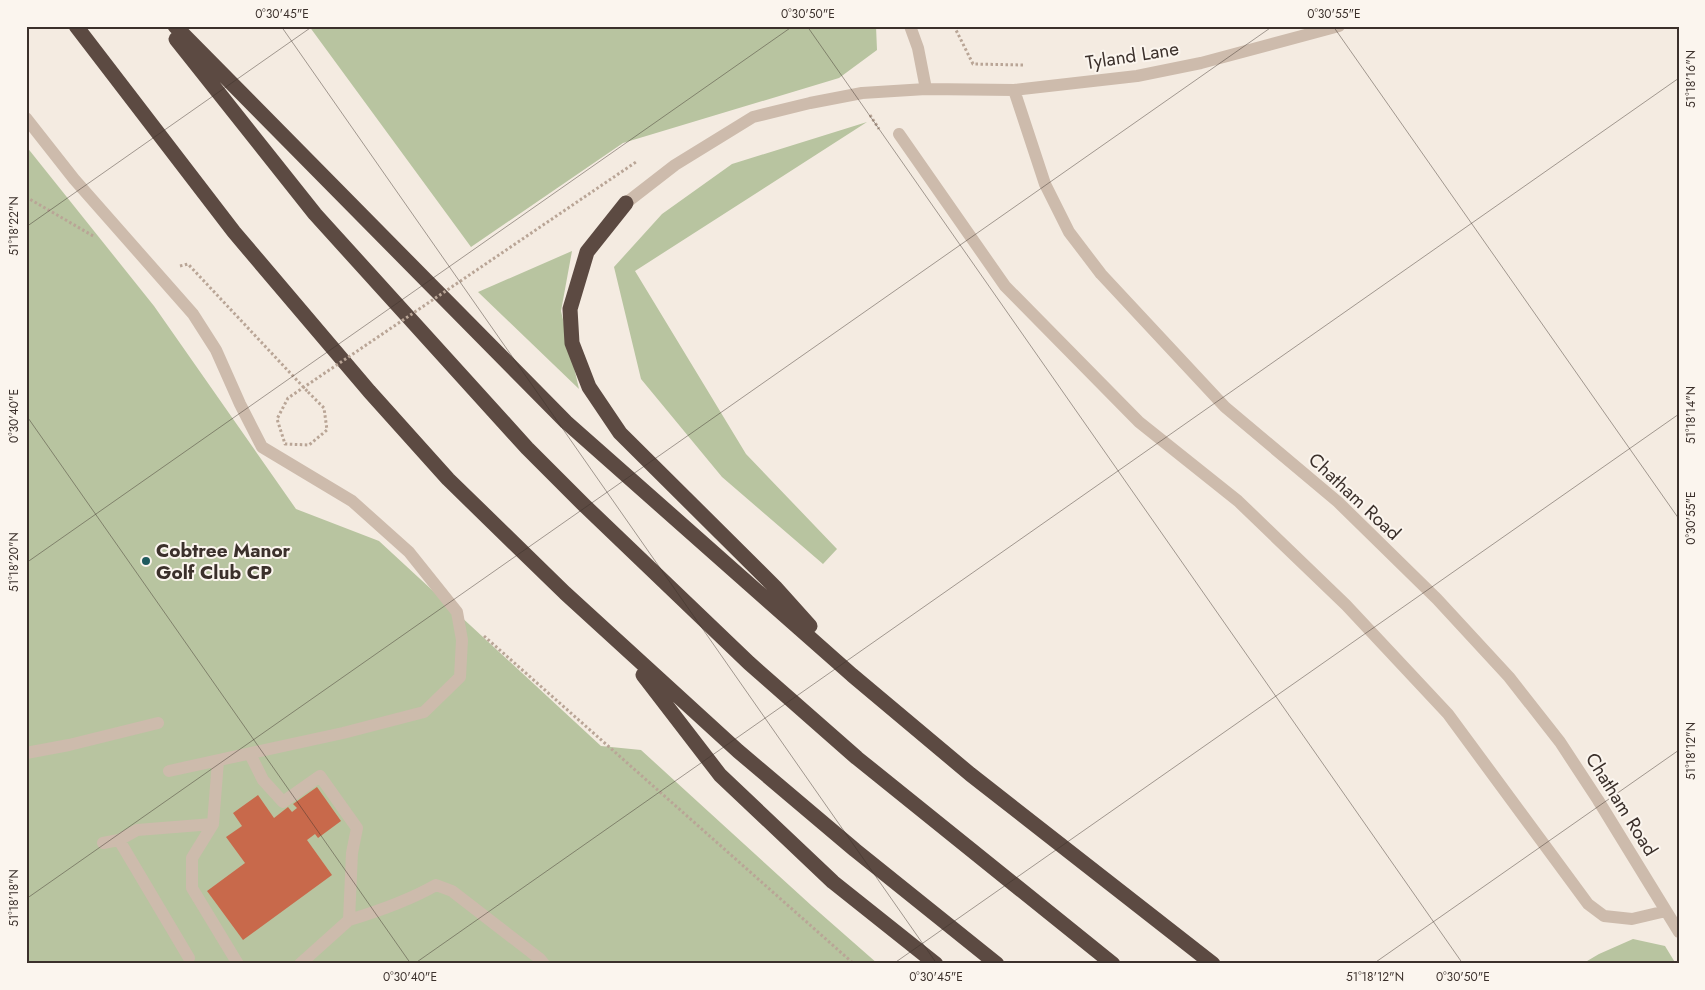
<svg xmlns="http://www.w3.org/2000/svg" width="1705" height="990" viewBox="0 0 1705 990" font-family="Jost,sans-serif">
	<rect width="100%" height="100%" fill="#f4ebe1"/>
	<path fill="#b8c4a0" d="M 309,26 L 876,26 L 877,50 L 839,78 L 623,143 L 471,247 Z
		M 867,122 L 635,271 L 746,454 L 837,549 L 823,564 L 722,477 L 641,379 L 614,267 L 662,214 L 732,164 Z
		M 26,146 L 154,306 L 296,509 L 379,541 L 601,746 L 641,750 L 812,906 L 878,964 L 26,964 Z
		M 572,251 L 561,311 L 579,389 L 478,292 Z
		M 1633,939 L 1665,946 L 1676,964 L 1582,964 L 1599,954 Z"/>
	<path fill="#c8694b" d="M 317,787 L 341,821 L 318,838 L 315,834 L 307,840 L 332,875 L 243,940 L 207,891 L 245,863 L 226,837 L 242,826 L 233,813 L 258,795 L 274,818 L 288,807 L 292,812 L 297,808 L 293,804 Z"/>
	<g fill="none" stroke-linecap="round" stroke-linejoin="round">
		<path stroke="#b9a596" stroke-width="3" stroke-dasharray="2.5 2.5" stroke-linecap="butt" d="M 954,26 L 973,64 L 1023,65
			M 870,115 L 879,129
			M 26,197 L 95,237
			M 180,266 L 188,264 L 308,392
			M 484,636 L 854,964"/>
		<path stroke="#cdbbac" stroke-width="12" d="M 910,26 L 918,48 L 926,89
			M 1014,90 L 1045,184 L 1069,232 L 1101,274 L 1225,407 L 1338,502 L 1437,599 L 1509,677 L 1560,742 L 1598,800 L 1679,932
			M 26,118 L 74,179 L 193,314 L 216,350 L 240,404 L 262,447 L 352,501 L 409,552 L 457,612 L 462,640 L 460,677 L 424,712 L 343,733 L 169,771
			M 899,134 L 1005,286 L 1139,422 L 1238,501 L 1346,605 L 1448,714 L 1588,904 L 1604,916 L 1632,919 L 1666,911
			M 626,203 L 675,165 L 753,117 L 810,103 L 862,93 L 926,89 L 1014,90 L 1137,76 L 1201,63 L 1339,26
			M 26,753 L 69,745 L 158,723
			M 250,754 L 263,780 L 283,802 L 320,776 L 357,828 L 352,853 L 349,920 L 300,964
			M 218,761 L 213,824 L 192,858 L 192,888 L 238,964
			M 103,843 L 119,840
			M 349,920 C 379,911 408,901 436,885 L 452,891 L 540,959 L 544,964
			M 189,958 L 119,840 L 137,830 L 213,824"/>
		<path stroke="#5c4a42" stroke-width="15" d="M 76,26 L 234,232 L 369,391 L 448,479 L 565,593 L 738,751 L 855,850 L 997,964
			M 175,26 L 566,422 L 852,675 L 970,774 L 1213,964
			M 176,39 L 315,214 L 527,448 L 584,505 L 749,663 L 857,758 L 1113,964
			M 626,203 L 587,252 L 570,309 L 572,343 L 589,387 L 620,433 L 775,587 L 810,626
			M 643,675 L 720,775 L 833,882 L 936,964"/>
		<path stroke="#b9a596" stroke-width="3" stroke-dasharray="2.5 2.5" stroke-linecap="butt" d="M 308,392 L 324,408 L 327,430 L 309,445 L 285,444 L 277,419 L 288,398 L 636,162"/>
	</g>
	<path fill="none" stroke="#3b302b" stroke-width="1" stroke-opacity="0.45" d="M 281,26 L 937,964M 807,26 L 1463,964M 1333,26 L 1679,519M 26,227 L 313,26M 26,415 L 411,964M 26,563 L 793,26M 26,899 L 1273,26M 414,964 L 1679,78M 893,964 L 1679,414M 1373,964 L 1679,750"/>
	<circle fill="#1f5a5e" stroke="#fbf5ee" stroke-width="2" cx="146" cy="561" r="5"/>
	<g text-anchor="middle" stroke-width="4" stroke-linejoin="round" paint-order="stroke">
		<g font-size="19" fill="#3b302b" stroke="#fbf5ee">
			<text transform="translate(1132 55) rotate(-9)" y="7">Tyland Lane</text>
			<text transform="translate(1355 496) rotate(43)" y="7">Chatham Road</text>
			<text transform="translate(1622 804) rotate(58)" y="7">Chatham Road</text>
		</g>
		<g font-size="19" font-weight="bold" fill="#3b302b" stroke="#fbf5ee" text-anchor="start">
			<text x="156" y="557">Cobtree Manor<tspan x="156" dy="22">Golf Club CP</tspan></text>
		</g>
	</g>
	<rect width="1705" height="990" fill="none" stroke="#fbf5ee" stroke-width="55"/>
	<rect x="28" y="28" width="1650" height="934" fill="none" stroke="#3b302b" stroke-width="2"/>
	<g font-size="12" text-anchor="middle" fill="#3b302b">
		<text x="282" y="18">0°30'45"E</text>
		<text x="808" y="18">0°30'50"E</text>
		<text x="1334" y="18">0°30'55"E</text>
		<text transform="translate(1691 79) rotate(-90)" y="4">51°18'16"N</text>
		<text transform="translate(14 226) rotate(-90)" y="4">51°18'22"N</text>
		<text transform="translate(1691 415) rotate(-90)" y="4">51°18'14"N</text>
		<text transform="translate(14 416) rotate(-90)" y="4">0°30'40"E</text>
		<text transform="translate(1691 518) rotate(-90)" y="4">0°30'55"E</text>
		<text transform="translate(14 562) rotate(-90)" y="4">51°18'20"N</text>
		<text transform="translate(1691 751) rotate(-90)" y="4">51°18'12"N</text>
		<text transform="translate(14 898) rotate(-90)" y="4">51°18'18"N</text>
		<text x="410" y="981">0°30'40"E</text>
		<text x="936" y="981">0°30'45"E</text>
		<text x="1375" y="981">51°18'12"N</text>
		<text x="1463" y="981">0°30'50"E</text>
	</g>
</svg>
